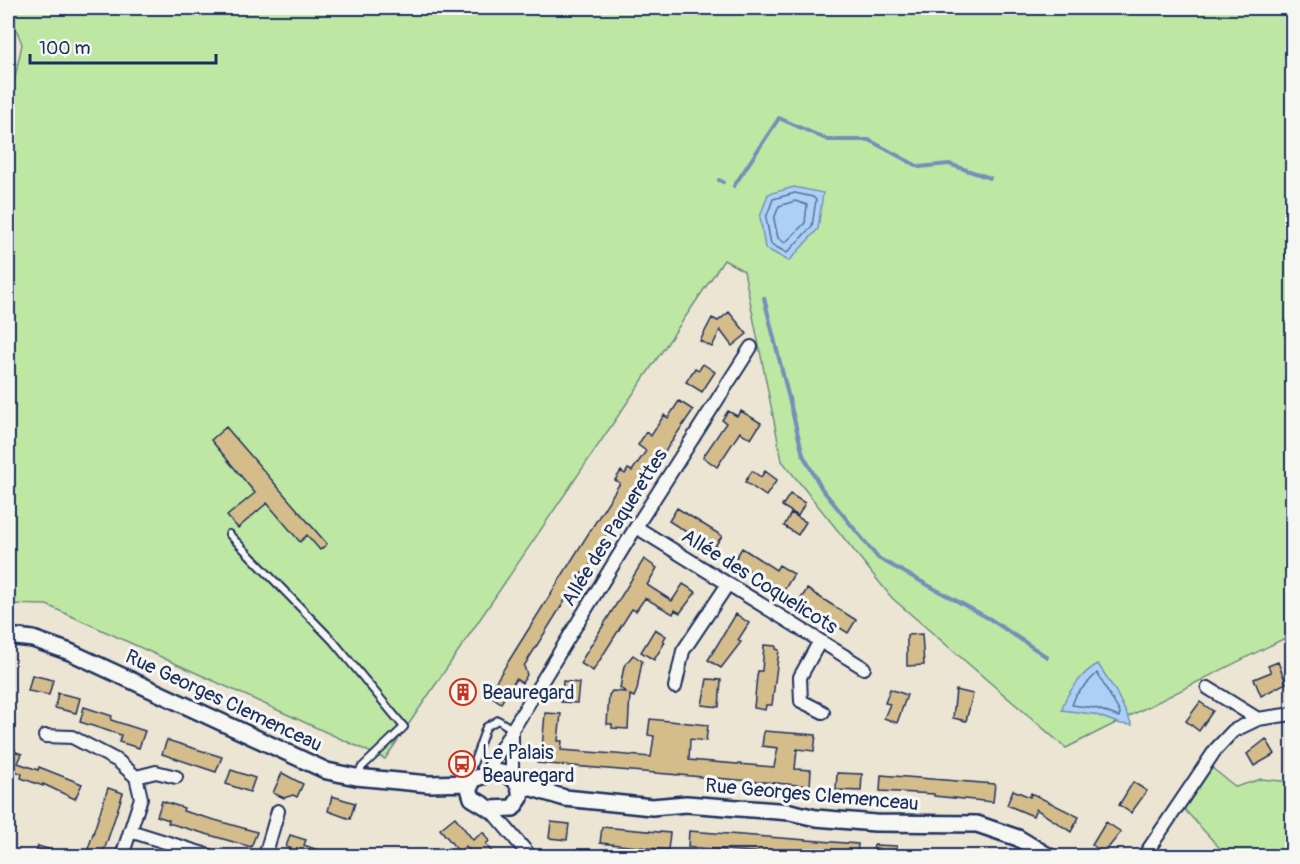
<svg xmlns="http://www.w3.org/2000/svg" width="1300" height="864" viewBox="0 0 1300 864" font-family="Pangolin,sans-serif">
	<rect width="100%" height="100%" fill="#ece5d3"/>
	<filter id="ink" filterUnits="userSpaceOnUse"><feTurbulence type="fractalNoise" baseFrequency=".0167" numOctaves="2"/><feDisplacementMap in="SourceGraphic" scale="12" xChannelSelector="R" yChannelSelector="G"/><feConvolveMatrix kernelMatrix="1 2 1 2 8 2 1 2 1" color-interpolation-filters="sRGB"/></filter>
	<g filter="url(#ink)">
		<path fill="#bee7a3" stroke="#6c8b80" stroke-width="1.5" d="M 8,8 L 1292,8 L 1292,641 L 1283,639 L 1066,748 L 892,598 L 782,461 L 744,271 L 724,260 L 385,759 L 47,605 L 8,604 L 8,111 L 22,44 Z
			M 1212,768 L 1236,787 L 1261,779 L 1292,782 L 1292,856 L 1227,856 L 1184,809 Z"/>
		<path fill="#add1f6" stroke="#7390b9" stroke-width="1.5" d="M 794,187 L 823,193 L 818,229 L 789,261 L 765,248 L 760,217 L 768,194 Z
			M 1098,664 L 1115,690 L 1132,725 L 1121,724 L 1093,714 L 1062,710 C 1064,695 1085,670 1098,664 Z"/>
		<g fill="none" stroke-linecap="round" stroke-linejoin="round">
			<path stroke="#55709b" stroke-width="1.5" d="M 795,193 L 813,197 L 816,200 L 812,226 L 787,253 L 771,244 L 766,218 L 773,199 Z
				M 795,201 L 807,205 L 805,223 L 785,243 L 778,238 L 774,219 L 779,206 Z
				M 1097,673 L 1120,713 L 1119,717 L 1095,708 L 1072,705 L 1076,695 Z"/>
			<path stroke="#7390b9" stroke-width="4" d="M 719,180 L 723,182
				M 734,186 L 779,118 L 828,140 L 869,140 L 919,167 L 949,164 L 990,178
				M 764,298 L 803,455 L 822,489 L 878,558 L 990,619 L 1047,657"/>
		</g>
		<path fill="#d5bc8b" stroke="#1b2f5e" stroke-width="1.5" d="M 729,312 L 747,334 L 732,346 L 720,330 L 712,347 L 700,341 L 712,318 L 718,321 Z
			M 703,364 L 715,372 L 702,392 L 686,382 L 695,368 L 699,370 Z
			M 679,401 L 693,410 L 664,453 L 661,451 L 651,463 L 593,556 L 595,557 L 584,575 L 582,573 L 524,666 L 527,675 L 522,683 L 516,679 L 501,703 L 488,694 L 620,483 L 615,480 L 621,471 L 625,474 L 628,469 L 632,471 L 646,451 L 638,445 L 646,432 L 651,436 L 664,415 L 668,418 Z
			M 728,411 L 737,416 L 741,411 L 761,423 L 751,439 L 740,432 L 717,467 L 703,457 L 726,423 L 722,420 Z
			M 226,427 L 327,544 L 320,550 L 307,535 L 300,542 L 267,503 L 238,528 L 227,516 L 255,493 L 211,440 Z
			M 752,471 L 761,477 L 765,471 L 777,480 L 766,496 L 745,482 Z
			M 790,494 L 805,503 L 798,516 L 782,506 Z
			M 677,508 L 722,536 L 713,549 L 669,521 Z
			M 791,513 L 806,522 L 798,535 L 784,526 Z
			M 742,548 L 776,570 L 779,565 L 794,574 L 783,592 L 734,561 Z
			M 644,559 L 657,568 L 647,585 L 672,601 L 683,584 L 696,592 L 680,613 L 675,610 L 673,614 L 645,598 L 636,611 L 632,609 L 593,671 L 580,663 Z
			M 807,589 L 856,620 L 848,633 L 799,602 Z
			M 736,614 L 749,623 L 738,640 L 741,642 L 721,668 L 708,660 Z
			M 655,629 L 666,636 L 663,641 L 665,642 L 654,660 L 641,652 Z
			M 922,634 L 924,665 L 907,666 L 907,635 Z
			M 764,645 L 776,646 L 776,649 L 779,650 L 772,705 L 766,705 L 765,710 L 754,708 L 757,676 L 758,671 L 762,671 Z
			M 633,655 L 642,661 L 637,690 L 634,697 L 630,695 L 628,729 L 612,728 L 612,724 L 607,724 L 609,695 L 612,691 L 626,692 L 620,688 L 624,666 Z
			M 1278,662 L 1286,683 L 1261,696 L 1254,679 L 1271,672 L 1268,666 Z
			M 32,675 L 53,680 L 49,695 L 28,691 Z
			M 707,679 L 721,680 L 719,707 L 702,705 Z
			M 563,681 L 579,683 L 577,703 L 561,702 Z
			M 890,689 L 907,695 L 897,723 L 884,718 L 890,704 L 885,703 Z
			M 956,690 L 973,694 L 966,721 L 953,718 Z
			M 58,693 L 80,698 L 76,713 L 55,708 Z
			M 1200,702 L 1213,711 L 1199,731 L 1186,721 Z
			M 84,707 L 112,716 L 111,720 L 145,731 L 139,748 L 119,742 L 121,735 L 80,722 Z
			M 545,713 L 561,714 L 558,741 L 562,741 L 561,750 L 615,754 L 651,757 L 654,736 L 648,735 L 650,719 L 708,725 L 706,741 L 690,739 L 689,760 L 774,767 L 778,748 L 762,746 L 764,731 L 816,735 L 814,751 L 797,749 L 795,769 L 811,770 L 810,786 L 537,763 L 538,748 L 542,748 Z
			M 8,735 L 16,752 L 22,754 L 18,763 L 38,770 L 39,767 L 82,784 L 75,799 L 43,784 L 43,786 L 21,778 L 22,774 L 8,768 Z
			M 1266,739 L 1275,754 L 1254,766 L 1247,754 Z
			M 167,740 L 222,757 L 216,772 L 162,754 Z
			M 231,770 L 255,778 L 250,792 L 226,784 Z
			M 282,773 L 303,784 L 297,797 L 293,795 L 284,798 L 273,793 Z
			M 837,773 L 862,774 L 861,791 L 836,790 Z
			M 881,775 L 995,784 L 993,802 L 934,796 L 934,794 L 880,791 Z
			M 1133,782 L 1147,791 L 1131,813 L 1119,805 Z
			M 108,788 L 123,793 L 103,854 L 88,849 Z
			M 1013,790 L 1030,797 L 1031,793 L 1079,817 L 1071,832 L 1036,809 L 1033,816 L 1007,805 Z
			M 332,796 L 355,803 L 350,819 L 328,811 Z
			M 162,801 L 184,808 L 183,811 L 257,832 L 251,847 L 168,823 L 169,820 L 157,816 Z
			M 455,817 L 473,840 L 483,832 L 489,841 L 486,844 L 495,856 L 474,856 L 466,846 L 459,852 L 440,829 Z
			M 551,822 L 569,824 L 567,840 L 549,838 Z
			M 1106,822 L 1121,832 L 1104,853 L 1092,845 Z
			M 602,827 L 670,833 L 668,850 L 600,843 Z
			M 689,831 L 858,844 L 857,856 L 805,856 L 688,847 Z
			M 290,835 L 306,840 L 304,845 L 334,856 L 288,856 L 290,848 L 286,847 Z
			M 874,845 L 897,846 L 896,856 L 872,856 Z
			M 38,846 L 65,854 L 65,856 L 35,856 Z"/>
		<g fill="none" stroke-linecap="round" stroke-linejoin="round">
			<defs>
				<path id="service" d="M 229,534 L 333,641 L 404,727 L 362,767 L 357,776
					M 473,778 L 471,770 L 486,727 L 498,720 L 512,729"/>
				<path id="minor" d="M 636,527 L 864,668
					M 820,641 L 800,677 L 801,701 L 823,712
					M 675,687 L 683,651 L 728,584
					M 1208,688 L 1258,719
					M 512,730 L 512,777
					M 45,736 L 72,737 L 118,761 L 136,777 L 141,798 L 122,856
					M 486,773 L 636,527 L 751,347
					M 136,777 L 156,772 L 176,777
					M 490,809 L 530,856
					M 130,831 L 210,856
					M 265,856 L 278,811
					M 1144,856 L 1216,749 L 1233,731 L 1258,719 L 1292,714"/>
				<path id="tertiary" d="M 8,636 L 33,639 L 70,652 L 327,771 L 356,777 L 429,784 L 471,783
					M 494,772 C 510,773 522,781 520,798 L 513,808 L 490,809 L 472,798 L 469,788 L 474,779 Z
					M 519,784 L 565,798 L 652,807 L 686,804 L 790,812 L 816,818 L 875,823 L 977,824 L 1018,838 L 1048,856"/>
			</defs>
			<use href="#service" stroke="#1b2f5e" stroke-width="10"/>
			<use href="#minor" stroke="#1b2f5e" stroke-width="16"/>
			<use href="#tertiary" stroke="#1b2f5e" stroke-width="20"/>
			<use href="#service" stroke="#f6f6f2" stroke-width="6"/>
			<use href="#minor" stroke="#f6f6f2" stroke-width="12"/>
			<use href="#tertiary" stroke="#f6f6f2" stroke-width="15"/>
		</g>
	</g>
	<defs>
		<symbol id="building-ring" viewBox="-11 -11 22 22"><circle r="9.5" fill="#f6f6f2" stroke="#c8321e" stroke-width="1.5"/><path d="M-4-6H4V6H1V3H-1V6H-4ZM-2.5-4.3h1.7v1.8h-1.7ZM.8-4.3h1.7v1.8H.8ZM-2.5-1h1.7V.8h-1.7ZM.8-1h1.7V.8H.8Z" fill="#c8321e"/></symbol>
		<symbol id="bus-ring" viewBox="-11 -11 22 22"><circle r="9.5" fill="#f6f6f2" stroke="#c8321e" stroke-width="1.5"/><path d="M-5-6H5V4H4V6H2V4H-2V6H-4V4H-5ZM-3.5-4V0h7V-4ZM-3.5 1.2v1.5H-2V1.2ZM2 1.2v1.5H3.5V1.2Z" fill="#c8321e"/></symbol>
	</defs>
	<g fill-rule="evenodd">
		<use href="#building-ring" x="448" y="677" width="30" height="30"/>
		<use href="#bus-ring" x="447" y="749" width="30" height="30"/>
	</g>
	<g text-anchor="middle" stroke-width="6" stroke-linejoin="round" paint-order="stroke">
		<g font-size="20" fill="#1b2f5e" stroke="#f6f6f2">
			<text transform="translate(614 527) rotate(-58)" y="7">Allée des Paquerettes</text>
			<text transform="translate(760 581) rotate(32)" y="7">Allée des Coquelicots</text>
			<text transform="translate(224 700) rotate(25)" y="7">Rue Georges Clemenceau</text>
			<text transform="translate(812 794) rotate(5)" y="7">Rue Georges Clemenceau</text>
		</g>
		<g font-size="20" fill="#1b2f5e" stroke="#f6f6f2" text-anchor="start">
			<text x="482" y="699">Beauregard</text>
			<text x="482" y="759">Le Palais<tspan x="482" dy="23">Beauregard</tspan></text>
		</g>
	</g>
	<rect width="1300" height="864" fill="none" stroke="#f6f6f2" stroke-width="30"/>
	<rect x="15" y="15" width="1270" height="834" fill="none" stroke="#1b2f5e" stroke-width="2" filter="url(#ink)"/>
	<path d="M30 54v9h186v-9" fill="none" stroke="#1b2f5e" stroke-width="3"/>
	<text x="39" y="54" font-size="18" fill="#1b2f5e" stroke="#f6f6f2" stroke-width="4.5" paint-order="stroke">100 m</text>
</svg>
